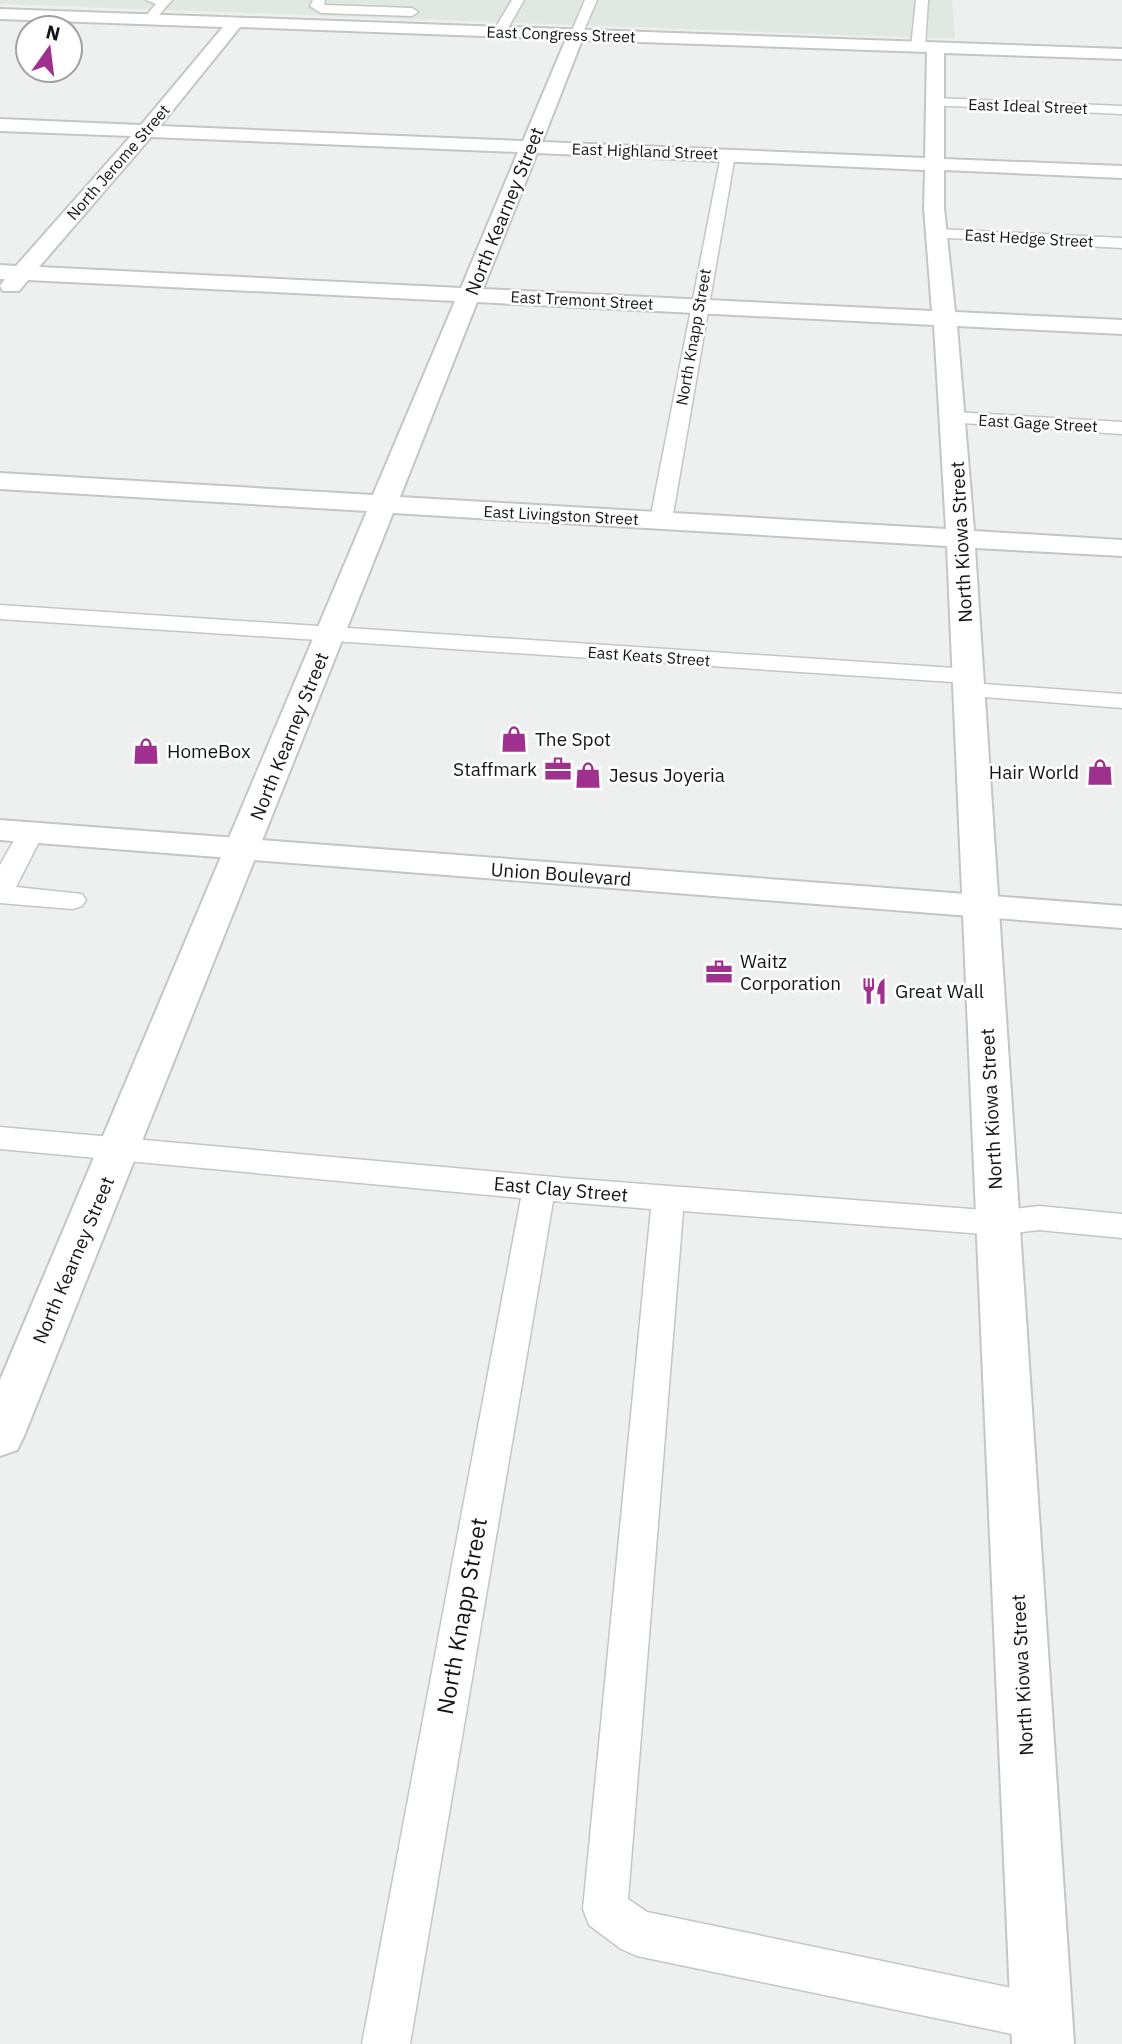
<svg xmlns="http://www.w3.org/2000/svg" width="1122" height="2044" viewBox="0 0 1122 2044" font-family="'IBM Plex Sans',sans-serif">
	<rect width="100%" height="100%" fill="#edf0ee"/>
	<path fill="#dfe9e1" d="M 0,0 L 952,0 L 955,39 L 0,4 Z"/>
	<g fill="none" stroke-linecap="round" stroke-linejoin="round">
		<defs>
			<path id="lane" d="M 146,0 L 172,0 L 152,23 L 148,24 L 142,20 L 156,4 Z
				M 313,0 L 325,0 L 324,5 L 412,8 L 418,12 L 412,16 L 321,13 L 310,6 Z
				M 512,0 L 524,0 L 504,35 L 494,35 L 493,32 Z
				M 585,0 L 597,0 L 582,35 L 581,38 L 571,38 L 570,35 Z
				M 916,0 L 928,0 L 925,47 L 918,51 L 911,47 Z
				M 935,98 L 1122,106 L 1122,114 L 930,105 L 928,102 Z
				M 728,151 L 735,155 L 672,520 L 668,524 L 654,524 L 650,520 L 721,155 Z
				M 937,229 L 1122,238 L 1122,248 L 931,237 L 929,234 L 931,231 Z
				M 954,412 L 1122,422 L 1122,434 L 947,422 L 944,418 L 947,414 Z
				M 0,605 L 969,669 L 977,671 L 981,676 L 977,681 L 970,683 L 1122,694 L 1122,708 L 960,695 L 957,690 L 960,685 L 968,683 L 0,619 Z
				M 31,824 L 40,826 L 44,832 L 16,887 L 82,894 L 86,900 L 82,906 L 72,909 L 0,903 L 0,865 L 22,826 Z
				M 0,1127 L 565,1178 L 997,1211 L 1039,1206 L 1122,1214 L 1122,1238 L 1039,1230 L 997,1235 L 683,1211 L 628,1899 L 647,1912 L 1041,1994 L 1058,2000 L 1064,2017 L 1058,2034 L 1041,2040 L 637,1956 L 621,1949 L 589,1925 L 583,1909 L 651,1209 L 553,1201 L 410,2044 L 362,2044 L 521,1198 L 0,1149 Z"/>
			<path id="street" d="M 0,9 L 1122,49 L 1122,59 L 944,53 L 944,159 L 1122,166 L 1122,178 L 944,170 L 944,208 L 955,312 L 1122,320 L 1122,334 L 957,326 L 974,531 L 1122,540 L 1122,556 L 975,548 L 1074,2044 L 1012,2044 L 947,546 L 393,513 L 24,1436 L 17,1450 L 0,1456 L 0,1380 L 367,511 L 0,489 L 0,473 L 373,495 L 455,301 L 28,280 L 19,291 L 3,291 L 0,286 L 5,279 L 0,279 L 0,265 L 16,266 L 131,136 L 0,131 L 0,119 L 141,125 L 223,27 L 0,19 ZM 240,27 L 566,39 L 523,141 L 160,126 ZM 582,40 L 927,52 L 925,158 L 542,142 ZM 151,137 L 518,152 L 461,288 L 39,267 ZM 537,153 L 925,170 L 924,208 L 932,311 L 483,289 ZM 477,302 L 934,325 L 946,529 L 400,497 Z"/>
			<path id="primary" d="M 0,820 L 1122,906 L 1122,928 L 0,840 Z"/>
		</defs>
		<use href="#lane" stroke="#c3c6c3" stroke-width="3"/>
		<use href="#street" stroke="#c3c6c3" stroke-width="4"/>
		<use href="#primary" stroke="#c3c6c3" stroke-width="4"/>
		<use href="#lane" fill="#fff" fill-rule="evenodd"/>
		<use href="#street" fill="#fff" fill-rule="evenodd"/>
		<use href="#primary" fill="#fff" fill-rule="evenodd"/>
	</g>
	<defs>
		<symbol id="shop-bare" viewBox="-9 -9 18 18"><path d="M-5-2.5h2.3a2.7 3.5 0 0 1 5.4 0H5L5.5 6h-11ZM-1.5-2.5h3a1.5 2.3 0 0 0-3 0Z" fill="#9f308e" stroke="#fff" stroke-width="2.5" paint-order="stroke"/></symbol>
		<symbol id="office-bare" viewBox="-9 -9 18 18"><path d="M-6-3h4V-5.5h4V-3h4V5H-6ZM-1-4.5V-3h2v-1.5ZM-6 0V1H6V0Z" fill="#9f308e" stroke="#fff" stroke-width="2.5" paint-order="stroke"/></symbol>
		<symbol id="restaurant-bare" viewBox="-9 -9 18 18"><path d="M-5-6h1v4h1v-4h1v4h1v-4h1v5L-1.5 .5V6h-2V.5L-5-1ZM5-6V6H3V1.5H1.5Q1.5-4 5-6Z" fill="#9f308e" stroke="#fff" stroke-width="2.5" paint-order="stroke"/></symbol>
	</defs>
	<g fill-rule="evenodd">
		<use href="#shop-bare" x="495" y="720" width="38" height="38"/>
		<use href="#shop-bare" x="127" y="732" width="38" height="38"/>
		<use href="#office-bare" x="539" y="750" width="38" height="38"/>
		<use href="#shop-bare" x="1081" y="753" width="38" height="38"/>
		<use href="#shop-bare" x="569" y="756" width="38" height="38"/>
		<use href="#office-bare" x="700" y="953" width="38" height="38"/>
		<use href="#restaurant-bare" x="855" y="972" width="38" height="38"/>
	</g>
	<g text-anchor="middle" stroke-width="5" stroke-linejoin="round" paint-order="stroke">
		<g font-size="16" fill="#141514" stroke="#fff">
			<text transform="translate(561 34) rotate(2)" y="6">East Congress Street</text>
			<text transform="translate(1028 106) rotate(2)" y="6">East Ideal Street</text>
			<text transform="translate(645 151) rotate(2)" y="6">East Highland Street</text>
			<text transform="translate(118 162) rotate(-49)" y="6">North Jerome Street</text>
			<text transform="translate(1029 238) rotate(3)" y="6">East Hedge Street</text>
			<text transform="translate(582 300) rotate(3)" y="6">East Tremont Street</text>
			<text transform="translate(693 337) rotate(-80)" y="6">North Knapp Street</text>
			<text transform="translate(1038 423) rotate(3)" y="6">East Gage Street</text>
			<text transform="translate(561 515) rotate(3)" y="6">East Livingston Street</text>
			<text transform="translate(649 656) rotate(4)" y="6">East Keats Street</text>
		</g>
		<g font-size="19" fill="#141514" stroke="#fff">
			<text transform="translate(504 211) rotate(-68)" y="7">North Kearney Street</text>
			<text transform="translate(961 542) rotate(-93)" y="7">North Kiowa Street</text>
			<text transform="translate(289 736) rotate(-68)" y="7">North Kearney Street</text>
			<text transform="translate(561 874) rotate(4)" y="7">Union Boulevard</text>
			<text transform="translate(991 1109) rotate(-93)" y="7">North Kiowa Street</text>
			<text transform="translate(561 1189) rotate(5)" y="7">East Clay Street</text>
			<text transform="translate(73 1260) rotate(-67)" y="7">North Kearney Street</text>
			<text transform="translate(1022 1675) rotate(-93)" y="7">North Kiowa Street</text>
		</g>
		<g font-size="19" fill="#141514" stroke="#fff" text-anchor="start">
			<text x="535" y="746">The Spot</text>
			<text x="167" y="758">HomeBox</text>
			<text x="537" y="776" text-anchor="end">Staffmark</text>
			<text x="1079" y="779" text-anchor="end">Hair World</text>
			<text x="609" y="782">Jesus Joyeria</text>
			<text x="740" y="968">Waitz<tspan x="740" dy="22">Corporation</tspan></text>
			<text x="895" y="998">Great Wall</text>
		</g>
		<g font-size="23" fill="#141514" stroke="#fff">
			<text transform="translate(462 1616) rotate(-80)" y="8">North Knapp Street</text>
		</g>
	</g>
	<g transform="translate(49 49) rotate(14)"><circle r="33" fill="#ffffff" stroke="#a1a1a1" stroke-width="2"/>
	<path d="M0-5L12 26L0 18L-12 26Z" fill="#9f308e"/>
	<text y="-10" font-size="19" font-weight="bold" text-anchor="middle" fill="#141514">N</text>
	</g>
</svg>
